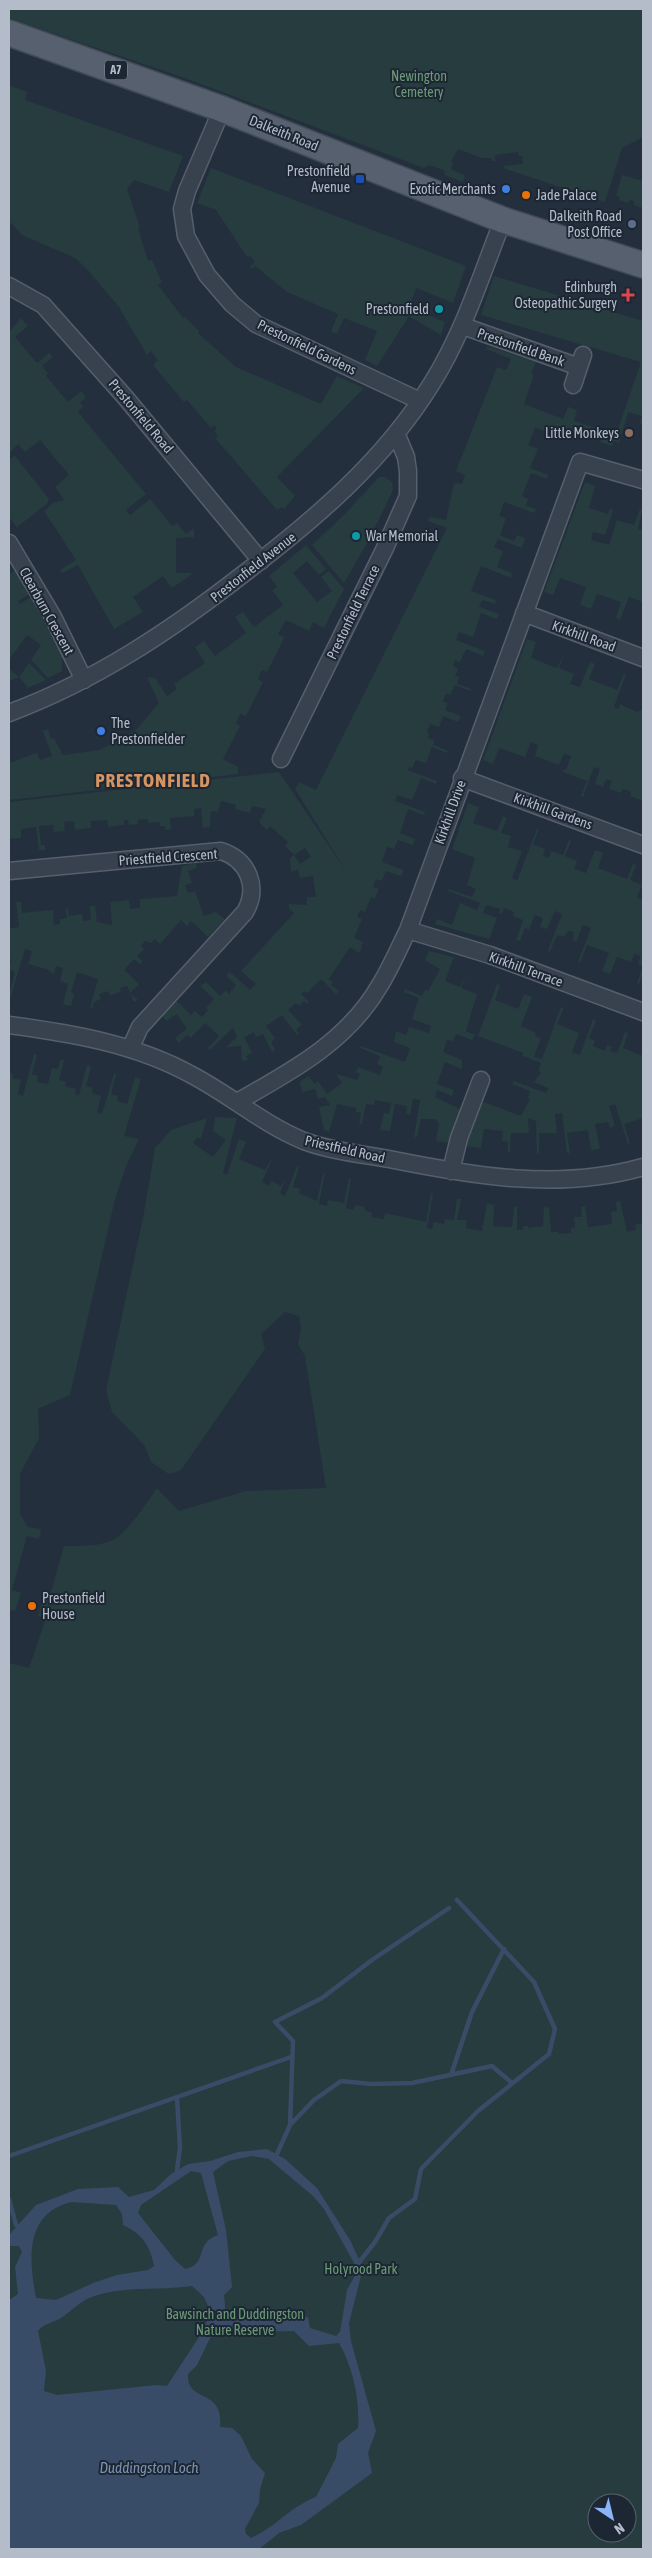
<svg xmlns="http://www.w3.org/2000/svg" width="652" height="2558" viewBox="0 0 652 2558" font-family="'Asap Condensed',sans-serif">
	<rect width="100%" height="100%" fill="#242f3e"/>
	<path fill="#263c3f" fill-rule="evenodd" d="M 9,9 L 643,9 L 643,137 L 622,148 L 605,202 L 503,168 L 504,166 L 523,164 L 522,156 L 519,156 L 518,152 L 495,155 L 495,161 L 492,161 L 491,158 L 482,158 L 458,149 L 451,162 L 453,163 L 451,170 L 465,175 L 463,182 L 445,175 L 444,170 L 429,165 L 424,168 L 190,80 L 9,18 Z
		M 9,85 L 27,92 L 25,100 L 183,156 L 169,192 L 134,180 L 127,189 L 140,227 L 138,228 L 148,261 L 152,260 L 162,282 L 158,285 L 183,318 L 185,317 L 199,331 L 198,333 L 236,367 L 321,404 L 337,376 L 364,388 L 277,477 L 295,496 L 284,509 L 282,507 L 277,510 L 215,438 L 218,436 L 214,431 L 217,428 L 214,425 L 211,428 L 187,400 L 184,402 L 153,365 L 158,360 L 151,351 L 147,355 L 119,307 L 86,268 L 75,258 L 22,235 L 9,221 Z
		M 211,168 L 466,266 L 453,303 L 416,288 L 409,307 L 445,322 L 441,335 L 409,316 L 377,366 L 365,360 L 377,331 L 344,318 L 337,334 L 331,331 L 338,314 L 287,292 L 255,266 L 251,269 L 250,266 L 255,262 L 250,256 L 247,257 L 216,210 L 197,203 Z
		M 622,175 L 643,181 L 643,208 L 634,205 L 634,201 L 630,200 L 628,203 L 619,200 L 620,197 L 616,196 Z
		M 494,276 L 643,321 L 643,424 L 640,423 L 642,416 L 628,412 L 619,443 L 614,441 L 612,446 L 600,442 L 602,437 L 590,433 L 588,439 L 576,435 L 574,440 L 535,428 L 528,445 L 538,449 L 530,468 L 548,475 L 547,479 L 531,473 L 522,496 L 528,499 L 526,506 L 536,509 L 534,513 L 504,502 L 499,516 L 506,518 L 500,535 L 514,541 L 517,535 L 525,538 L 522,548 L 498,539 L 494,547 L 503,551 L 497,567 L 512,573 L 511,578 L 481,566 L 471,591 L 496,600 L 495,604 L 482,600 L 479,607 L 499,614 L 497,619 L 481,613 L 473,637 L 459,632 L 456,640 L 485,651 L 483,656 L 466,649 L 460,662 L 455,660 L 453,666 L 458,669 L 455,676 L 459,677 L 457,684 L 471,689 L 470,691 L 455,685 L 450,695 L 446,694 L 443,701 L 448,703 L 445,710 L 461,716 L 458,722 L 443,716 L 439,727 L 430,724 L 427,732 L 429,733 L 428,738 L 434,740 L 433,745 L 448,751 L 447,753 L 432,747 L 426,763 L 416,760 L 412,768 L 409,767 L 408,770 L 437,781 L 436,784 L 421,778 L 412,800 L 397,795 L 395,801 L 425,812 L 424,815 L 408,809 L 400,833 L 415,839 L 413,845 L 398,840 L 394,849 L 387,847 L 382,862 L 404,870 L 401,876 L 386,871 L 382,881 L 376,879 L 373,887 L 379,889 L 375,898 L 371,897 L 365,912 L 360,910 L 357,917 L 362,919 L 354,938 L 363,942 L 361,947 L 362,948 L 359,953 L 350,947 L 329,979 L 333,982 L 331,985 L 339,991 L 336,994 L 321,979 L 307,993 L 305,991 L 301,994 L 309,1002 L 307,1004 L 304,1001 L 299,1006 L 296,1003 L 288,1010 L 302,1025 L 296,1029 L 299,1034 L 297,1035 L 282,1015 L 266,1026 L 275,1038 L 271,1042 L 275,1050 L 272,1052 L 263,1034 L 256,1037 L 254,1032 L 244,1037 L 252,1053 L 246,1056 L 248,1060 L 242,1061 L 241,1046 L 226,1047 L 237,1037 L 233,1028 L 210,1050 L 208,1048 L 219,1036 L 205,1023 L 191,1038 L 187,1035 L 179,1043 L 175,1038 L 187,1029 L 177,1014 L 166,1021 L 162,1015 L 176,1000 L 191,1015 L 195,1011 L 202,1017 L 208,1010 L 206,1008 L 214,999 L 200,986 L 206,982 L 220,996 L 226,990 L 229,994 L 236,985 L 226,976 L 230,972 L 250,990 L 256,984 L 241,971 L 294,913 L 289,909 L 289,904 L 306,905 L 307,897 L 316,897 L 313,876 L 300,878 L 298,870 L 291,871 L 290,858 L 294,855 L 300,864 L 311,857 L 305,848 L 294,855 L 285,846 L 288,842 L 270,826 L 267,830 L 259,822 L 266,809 L 252,806 L 250,813 L 235,809 L 236,805 L 221,801 L 218,812 L 211,811 L 210,827 L 203,828 L 201,808 L 194,809 L 194,816 L 170,818 L 171,829 L 165,830 L 165,826 L 160,826 L 160,822 L 148,823 L 148,819 L 138,820 L 138,824 L 129,825 L 128,820 L 124,820 L 124,825 L 108,827 L 107,820 L 91,821 L 91,828 L 75,830 L 74,821 L 64,822 L 65,831 L 54,832 L 53,825 L 39,826 L 41,845 L 45,845 L 45,850 L 39,850 L 36,827 L 21,829 L 21,838 L 9,839 L 9,802 L 279,772 L 346,871 L 295,789 L 299,782 L 316,790 L 447,528 L 428,521 L 429,517 L 446,520 L 454,483 L 462,484 L 465,475 L 456,471 L 497,367 L 506,370 L 511,359 L 486,349 L 487,346 L 536,362 L 531,374 L 534,375 L 524,404 L 563,419 L 568,407 L 577,410 L 574,421 L 616,435 L 641,362 L 481,315 Z
		M 21,318 L 28,326 L 15,337 L 37,363 L 49,353 L 53,357 L 42,366 L 48,373 L 46,376 L 68,402 L 81,391 L 86,397 L 80,403 L 83,407 L 78,412 L 146,494 L 126,510 L 130,515 L 150,499 L 172,526 L 177,523 L 186,534 L 194,528 L 194,537 L 176,538 L 176,573 L 194,573 L 172,588 L 163,576 L 133,597 L 143,612 L 114,629 L 78,565 L 62,573 L 60,570 L 76,560 L 44,511 L 53,503 L 64,500 L 55,487 L 69,475 L 40,440 L 25,452 L 18,444 L 9,454 L 9,332 Z
		M 15,456 L 49,499 L 47,504 L 17,527 L 9,517 L 9,459 Z
		M 379,477 L 385,477 L 392,482 L 393,490 L 369,540 L 344,583 L 312,545 L 344,515 Z
		M 585,482 L 595,486 L 589,508 L 608,514 L 610,508 L 613,510 L 605,535 L 593,532 L 591,540 L 609,545 L 617,520 L 634,525 L 640,509 L 642,510 L 638,529 L 643,530 L 643,602 L 629,597 L 620,620 L 616,618 L 621,602 L 597,594 L 591,609 L 580,605 L 586,587 L 560,578 L 553,595 L 544,592 Z
		M 306,545 L 326,569 L 319,575 L 307,561 L 293,573 L 317,602 L 332,591 L 321,577 L 329,571 L 344,589 L 324,628 L 313,622 L 309,631 L 286,620 L 278,634 L 284,638 L 267,672 L 262,670 L 258,679 L 263,682 L 246,716 L 240,714 L 236,723 L 240,726 L 223,759 L 238,767 L 238,774 L 9,800 L 9,763 L 37,753 L 40,760 L 52,756 L 43,731 L 48,729 L 51,739 L 54,738 L 63,755 L 100,750 L 135,731 L 159,703 L 147,677 L 155,678 L 167,696 L 177,689 L 174,684 L 205,663 L 195,647 L 204,641 L 215,656 L 246,633 L 235,617 L 243,612 L 254,627 L 283,605 L 272,590 L 277,587 L 269,576 Z
		M 15,570 L 30,594 L 18,601 L 20,604 L 31,597 L 62,656 L 62,671 L 48,678 L 31,660 L 41,645 L 27,635 L 9,660 L 9,575 Z
		M 527,639 L 536,642 L 531,658 L 557,668 L 565,653 L 559,668 L 574,674 L 570,684 L 580,687 L 590,662 L 595,664 L 589,679 L 617,690 L 624,674 L 626,674 L 614,707 L 619,709 L 620,704 L 637,712 L 643,709 L 643,801 L 630,796 L 631,792 L 623,789 L 621,793 L 609,789 L 612,781 L 606,779 L 603,787 L 595,784 L 600,769 L 594,767 L 583,797 L 581,796 L 587,781 L 563,772 L 564,769 L 566,770 L 571,756 L 564,754 L 559,765 L 535,756 L 538,745 L 531,742 L 525,757 L 499,748 L 493,764 L 483,760 Z
		M 29,663 L 46,680 L 28,688 L 19,677 L 9,681 L 9,669 L 19,677 Z
		M 468,803 L 479,807 L 473,823 L 497,831 L 503,816 L 507,818 L 501,833 L 511,836 L 508,847 L 522,851 L 512,878 L 517,881 L 537,829 L 539,829 L 533,844 L 545,849 L 543,856 L 549,858 L 551,851 L 563,855 L 569,840 L 571,841 L 565,856 L 577,861 L 574,869 L 586,873 L 595,850 L 603,853 L 598,868 L 627,879 L 633,864 L 636,865 L 630,880 L 642,885 L 637,897 L 643,900 L 643,973 L 639,984 L 637,983 L 643,966 L 638,964 L 641,956 L 634,954 L 631,962 L 617,957 L 610,974 L 602,971 L 609,953 L 587,945 L 580,963 L 578,962 L 591,928 L 583,925 L 576,942 L 573,940 L 574,932 L 568,931 L 564,937 L 557,935 L 550,952 L 548,951 L 562,914 L 555,911 L 547,929 L 540,927 L 543,918 L 535,915 L 529,930 L 525,928 L 520,941 L 516,940 L 523,920 L 513,916 L 514,912 L 504,908 L 502,914 L 499,913 L 500,909 L 486,905 L 483,913 L 497,918 L 489,939 L 435,924 L 437,919 L 452,925 L 460,903 L 477,910 L 480,903 L 448,891 L 449,889 L 472,897 L 476,889 L 467,885 L 475,858 L 452,849 Z
		M 196,863 L 197,868 L 188,871 L 192,883 L 185,885 L 188,893 L 195,891 L 204,916 L 216,912 L 225,919 L 208,937 L 191,921 L 187,926 L 181,920 L 160,944 L 155,939 L 151,943 L 145,941 L 141,946 L 144,949 L 137,956 L 143,961 L 140,964 L 134,959 L 124,970 L 139,984 L 130,993 L 138,1000 L 134,1002 L 127,986 L 120,988 L 121,991 L 110,996 L 108,991 L 99,994 L 101,999 L 94,1002 L 92,1009 L 90,1008 L 98,979 L 77,972 L 71,992 L 74,994 L 71,1006 L 63,1004 L 68,984 L 60,981 L 63,968 L 56,966 L 54,974 L 46,969 L 28,964 L 32,951 L 25,949 L 11,996 L 9,996 L 15,972 L 9,969 L 11,960 L 9,959 L 9,919 L 10,928 L 19,927 L 16,902 L 21,902 L 22,913 L 53,910 L 54,925 L 60,924 L 60,919 L 67,918 L 66,908 L 68,908 L 69,916 L 82,914 L 83,921 L 91,920 L 90,906 L 95,906 L 97,922 L 112,925 L 110,902 L 129,900 L 130,909 L 140,908 L 140,899 L 177,896 L 182,866 Z
		M 429,951 L 454,957 L 445,981 L 460,987 L 467,973 L 461,988 L 477,994 L 466,1031 L 475,1035 L 472,1040 L 456,1034 L 453,1041 L 447,1040 L 443,1052 L 462,1060 L 462,1069 L 445,1062 L 437,1084 L 454,1090 L 452,1096 L 437,1090 L 435,1097 L 462,1110 L 450,1143 L 436,1141 L 439,1123 L 435,1119 L 421,1119 L 417,1137 L 414,1137 L 420,1100 L 413,1099 L 410,1115 L 406,1114 L 407,1106 L 395,1104 L 390,1131 L 380,1130 L 384,1113 L 389,1114 L 391,1103 L 375,1100 L 374,1105 L 366,1104 L 362,1124 L 359,1124 L 361,1113 L 356,1112 L 356,1108 L 337,1104 L 329,1132 L 324,1130 L 319,1107 L 330,1105 L 325,1097 L 318,1099 L 315,1089 L 302,1092 L 300,1082 L 308,1076 L 315,1084 L 318,1081 L 327,1094 L 342,1083 L 336,1074 L 357,1080 L 360,1074 L 356,1072 L 358,1067 L 380,1075 L 383,1067 L 377,1064 L 380,1056 L 360,1048 L 361,1046 L 405,1062 L 410,1048 L 394,1042 L 396,1031 L 406,1035 L 409,1027 L 429,1033 L 431,1026 L 412,1019 L 419,998 L 404,992 L 405,989 L 422,996 L 425,990 L 428,991 L 440,969 L 425,960 Z
		M 497,984 L 500,985 L 495,1000 L 518,1009 L 524,994 L 532,997 L 521,1026 L 536,1033 L 535,1036 L 540,1038 L 542,1035 L 534,1057 L 542,1059 L 561,1007 L 564,1008 L 557,1024 L 579,1033 L 572,1052 L 580,1055 L 593,1019 L 596,1021 L 589,1038 L 595,1041 L 593,1046 L 605,1051 L 607,1045 L 612,1047 L 610,1051 L 617,1053 L 625,1032 L 628,1033 L 623,1048 L 643,1056 L 643,1118 L 624,1124 L 630,1143 L 628,1144 L 615,1104 L 609,1106 L 615,1126 L 610,1128 L 608,1122 L 595,1124 L 600,1149 L 591,1150 L 588,1130 L 567,1133 L 570,1153 L 567,1153 L 562,1113 L 555,1114 L 557,1133 L 539,1133 L 539,1153 L 537,1154 L 536,1121 L 528,1118 L 529,1133 L 511,1133 L 510,1152 L 508,1152 L 508,1142 L 502,1141 L 503,1131 L 484,1129 L 481,1148 L 464,1146 L 481,1101 L 521,1116 L 530,1099 L 528,1098 L 530,1091 L 512,1084 L 514,1081 L 546,1093 L 548,1088 L 534,1082 L 541,1072 L 538,1071 L 541,1063 L 523,1056 L 523,1053 L 478,1036 Z
		M 34,1054 L 37,1055 L 32,1074 L 38,1076 L 37,1082 L 48,1084 L 52,1068 L 58,1069 L 61,1059 L 64,1060 L 59,1080 L 66,1082 L 65,1086 L 76,1089 L 75,1094 L 79,1095 L 87,1065 L 91,1067 L 86,1086 L 93,1088 L 92,1093 L 101,1096 L 97,1112 L 102,1114 L 114,1074 L 116,1074 L 111,1094 L 118,1096 L 117,1101 L 127,1104 L 135,1077 L 141,1079 L 124,1136 L 139,1139 L 127,1164 L 115,1199 L 70,1395 L 38,1409 L 39,1438 L 20,1474 L 20,1514 L 28,1527 L 41,1529 L 39,1539 L 27,1536 L 12,1590 L 21,1593 L 15,1611 L 9,1610 L 9,1072 L 13,1074 L 12,1078 L 21,1080 L 18,1094 L 23,1096 Z
		M 215,1117 L 237,1118 L 223,1173 L 227,1175 L 239,1139 L 246,1142 L 239,1159 L 265,1170 L 274,1155 L 262,1182 L 269,1186 L 271,1181 L 281,1186 L 285,1180 L 280,1194 L 285,1196 L 297,1166 L 299,1167 L 293,1187 L 300,1189 L 299,1193 L 317,1201 L 323,1173 L 325,1173 L 319,1204 L 327,1206 L 328,1200 L 344,1203 L 349,1178 L 351,1179 L 346,1208 L 354,1210 L 355,1205 L 365,1207 L 365,1211 L 372,1212 L 371,1217 L 384,1219 L 385,1213 L 426,1222 L 431,1193 L 433,1193 L 427,1228 L 432,1229 L 434,1222 L 444,1224 L 445,1219 L 454,1220 L 457,1199 L 461,1199 L 457,1220 L 467,1220 L 466,1228 L 482,1231 L 487,1203 L 494,1205 L 493,1226 L 512,1227 L 514,1207 L 517,1207 L 517,1230 L 523,1230 L 523,1226 L 528,1226 L 528,1228 L 543,1226 L 544,1207 L 549,1208 L 551,1232 L 558,1232 L 558,1234 L 571,1233 L 571,1228 L 575,1228 L 574,1217 L 582,1217 L 581,1207 L 585,1206 L 588,1227 L 612,1224 L 611,1212 L 617,1211 L 616,1202 L 620,1201 L 627,1232 L 636,1230 L 635,1225 L 643,1223 L 643,2549 L 9,2549 L 9,1663 L 29,1668 L 46,1618 L 38,1616 L 43,1598 L 49,1599 L 64,1546 C 79,1546 101,1547 114,1539 C 128,1532 147,1502 157,1488 L 179,1511 L 246,1491 L 326,1488 L 305,1356 L 298,1344 L 301,1329 L 299,1316 L 285,1312 L 261,1334 L 265,1349 L 181,1470 L 169,1474 L 151,1462 L 145,1446 L 112,1412 L 106,1390 L 143,1218 L 155,1148 L 171,1130 L 207,1118 L 201,1139 L 198,1137 L 193,1143 L 213,1157 L 226,1140 L 213,1131 ZM 597,2503 L 627,2503 L 627,2533 L 597,2533 Z"/>
	<path fill="#394c67" fill-rule="evenodd" d="M 267,2149 L 285,2159 L 317,2188 L 350,2240 L 363,2268 L 349,2323 L 351,2341 L 376,2431 L 368,2453 L 372,2473 L 301,2525 L 279,2533 L 259,2549 L 9,2549 L 9,2300 L 18,2294 L 15,2267 L 22,2252 L 19,2246 L 9,2246 L 9,2235 L 36,2205 L 78,2189 L 118,2187 L 129,2197 L 154,2190 L 171,2174 L 188,2164 L 210,2161 L 238,2152 ZM 252,2156 L 269,2159 L 313,2196 L 324,2209 L 358,2270 L 347,2290 L 340,2332 L 336,2336 L 310,2328 L 308,2317 L 295,2315 L 280,2319 L 267,2315 L 253,2319 L 226,2317 L 224,2295 L 232,2287 L 226,2230 L 213,2172 L 228,2161 ZM 191,2171 L 201,2173 L 218,2235 C 193,2244 209,2264 185,2269 L 175,2260 L 138,2213 L 141,2205 ZM 71,2202 L 116,2205 L 122,2214 L 123,2225 C 142,2234 150,2245 154,2266 L 148,2270 L 117,2275 L 93,2283 L 56,2300 L 36,2298 C 29,2260 24,2214 71,2202 ZM 192,2286 L 204,2297 L 211,2313 L 199,2337 L 167,2386 L 157,2385 L 57,2395 L 44,2391 L 46,2371 L 38,2331 C 43,2324 54,2322 61,2318 C 70,2312 80,2302 89,2298 C 122,2285 158,2291 192,2286 ZM 219,2327 L 254,2332 L 294,2331 L 309,2346 L 339,2343 C 353,2367 360,2400 358,2428 L 338,2444 L 336,2458 L 316,2497 C 291,2506 276,2527 251,2538 L 246,2534 L 245,2529 L 259,2503 L 260,2489 L 265,2473 L 252,2459 L 241,2436 L 232,2428 L 220,2427 C 224,2387 186,2404 188,2374 L 197,2365 L 214,2330 Z"/>
	<g fill="none" stroke-linecap="round" stroke-linejoin="round">
		<path stroke="#394c67" stroke-width="4.5" d="M 451,2075 L 472,2012 L 504,1949
			M 291,2124 L 314,2100 L 341,2081 L 371,2084 L 412,2083 L 492,2066 L 512,2083
			M 277,2154 L 290,2125 L 293,2041 L 275,2022 L 322,1998 L 372,1960 L 449,1908
			M 9,2156 L 291,2057
			M 177,2170 L 180,2148 L 177,2098
			M 9,2199 L 16,2225
			M 360,2261 L 375,2242 L 389,2218 L 415,2199 L 421,2169 L 478,2111 L 549,2054 L 555,2029 L 534,1982 L 457,1900"/>
		<defs>
			<path id="street" d="M 222,109 L 187,191 L 182,209 L 186,236 L 207,275 L 232,304 L 256,324 L 420,401
				M 9,286 L 43,305 L 125,397 L 261,561
				M 463,326 L 579,367
				M 573,385 L 583,355
				M 9,543 L 52,615 L 84,680
				M 524,613 L 643,658
				M 9,713 C 95,681 170,631 242,575 C 314,520 384,461 432,383 C 464,332 481,275 503,220
				M 281,759 L 385,548 L 408,496 L 408,471 L 406,457 L 396,433
				M 462,778 L 643,845
				M 9,871 L 221,851 C 249,860 259,888 245,912 L 140,1027 L 130,1049
				M 408,930 L 490,955 L 643,1012
				M 9,1025 C 71,1033 135,1044 190,1074 C 229,1094 264,1125 304,1141 C 331,1151 361,1154 389,1159 C 473,1176 559,1191 643,1167
				M 237,1102 C 292,1071 348,1041 380,985 C 391,967 399,948 408,930 L 580,462 L 643,480
				M 451,1171 L 459,1138 L 481,1080"/>
			<path id="primary" d="M 9,33 L 222,109 L 503,220 L 643,265"/>
		</defs>
		<use href="#street" stroke="#565f6c" stroke-width="19"/>
		<use href="#primary" stroke="#414a57" stroke-width="28"/>
		<use href="#street" stroke="#38414e" stroke-width="16"/>
		<use href="#primary" stroke="#56606e" stroke-width="25"/>
	</g>
	<rect fill="#1a4fb4" stroke="#1d2633" stroke-width="2" x="355" y="174" width="10" height="10" rx="2.5"/>
	<g fill="#3f7fe0" stroke="#1d2633" stroke-width="2">
		<circle cx="506" cy="189" r="5"/>
		<circle cx="101" cy="731" r="5"/>
	</g>
	<g fill="#e8710a" stroke="#1d2633" stroke-width="2">
		<circle cx="526" cy="195" r="5"/>
		<circle cx="32" cy="1606" r="5"/>
	</g>
	<circle fill="#5c6f8a" stroke="#1d2633" stroke-width="2" cx="632" cy="224" r="5"/>
	<path fill="#e0444e" stroke="#1d2633" stroke-width="2" d="M625.5 287.5h5v5h5v5h-5v5h-5v-5h-5v-5h5z"/>
	<g fill="#0f9aa8" stroke="#1d2633" stroke-width="2">
		<circle cx="439" cy="309" r="5"/>
		<circle cx="356" cy="536" r="5"/>
	</g>
	<circle fill="#8d6e63" stroke="#1d2633" stroke-width="2" cx="629" cy="433" r="5"/>
	<g text-anchor="middle" stroke-width="4" stroke-linejoin="round" paint-order="stroke">
		<rect fill="#1d2633" stroke="#878f9c" stroke-width="1" x="105" y="60.5" width="22" height="19" rx="4"/>
		<g font-size="12" font-weight="bold" fill="#b4bcc9">
			<text x="116" y="74">A7</text>
		</g>
		<g font-size="14" fill="#6b9a76" stroke="#1d2633">
			<text x="419" y="81">Newington<tspan x="419" dy="16">Cemetery</tspan></text>
			<text x="361" y="2274">Holyrood Park</text>
			<text x="235" y="2319">Bawsinch and Duddingston<tspan x="235" dy="16">Nature Reserve</tspan></text>
		</g>
		<g font-size="14" fill="#b4bcc9" stroke="#1d2633">
			<text transform="translate(284 133) rotate(22)" y="5">Dalkeith Road</text>
			<text transform="translate(307 347) rotate(26)" y="5">Prestonfield Gardens</text>
			<text transform="translate(521 347) rotate(19)" y="5">Prestonfield Bank</text>
			<text transform="translate(141 416) rotate(50)" y="5">Prestonfield Road</text>
			<text transform="translate(253 567) rotate(-38)" y="5">Prestonfield Avenue</text>
			<text transform="translate(47 611) rotate(61)" y="5">Clearburn Crescent</text>
			<text transform="translate(353 612) rotate(-64)" y="5">Prestonfield Terrace</text>
			<text transform="translate(584 636) rotate(20)" y="5">Kirkhill Road</text>
			<text transform="translate(553 811) rotate(20)" y="5">Kirkhill Gardens</text>
			<text transform="translate(450 812) rotate(-70)" y="5">Kirkhill Drive</text>
			<text transform="translate(168 857) rotate(-4)" y="5">Priestfield Crescent</text>
			<text transform="translate(526 969) rotate(20)" y="5">Kirkhill Terrace</text>
			<text transform="translate(345 1149) rotate(13)" y="5">Priestfield Road</text>
		</g>
		<g font-size="14" fill="#b4bcc9" stroke="#1d2633" text-anchor="end">
			<text x="350" y="176">Prestonfield<tspan x="350" dy="16">Avenue</tspan></text>
			<text x="496" y="194">Exotic Merchants</text>
			<text x="536" y="200" text-anchor="start">Jade Palace</text>
			<text x="622" y="221">Dalkeith Road<tspan x="622" dy="16">Post Office</tspan></text>
			<text x="617" y="292">Edinburgh<tspan x="617" dy="16">Osteopathic Surgery</tspan></text>
			<text x="429" y="314">Prestonfield</text>
			<text x="619" y="438">Little Monkeys</text>
			<text x="366" y="541" text-anchor="start">War Memorial</text>
			<text x="111" y="728" text-anchor="start">The<tspan x="111" dy="16">Prestonfielder</tspan></text>
			<text x="42" y="1603" text-anchor="start">Prestonfield<tspan x="42" dy="16">House</tspan></text>
		</g>
		<g font-size="15" font-style="italic" fill="#7c92b1" stroke="#1d2633">
			<text x="149" y="2473">Duddingston Loch</text>
		</g>
		<g font-size="19" font-weight="bold" letter-spacing="1" fill="#d59563" stroke="#1d2633">
			<text x="153" y="787">PRESTONFIELD</text>
		</g>
	</g>
	<rect width="652" height="2558" fill="none" stroke="#b4bcc9" stroke-width="20"/>
	<g transform="translate(612 2518) rotate(145)"><circle r="24" fill="#1d2633" stroke="#59626f"/>
	<path d="M0-4L9 19L0 12L-9 19Z" fill="#8ab4f8"/>
	<text y="-8" font-size="14" font-weight="bold" text-anchor="middle" fill="#b4bcc9">N</text>
	</g>
</svg>
